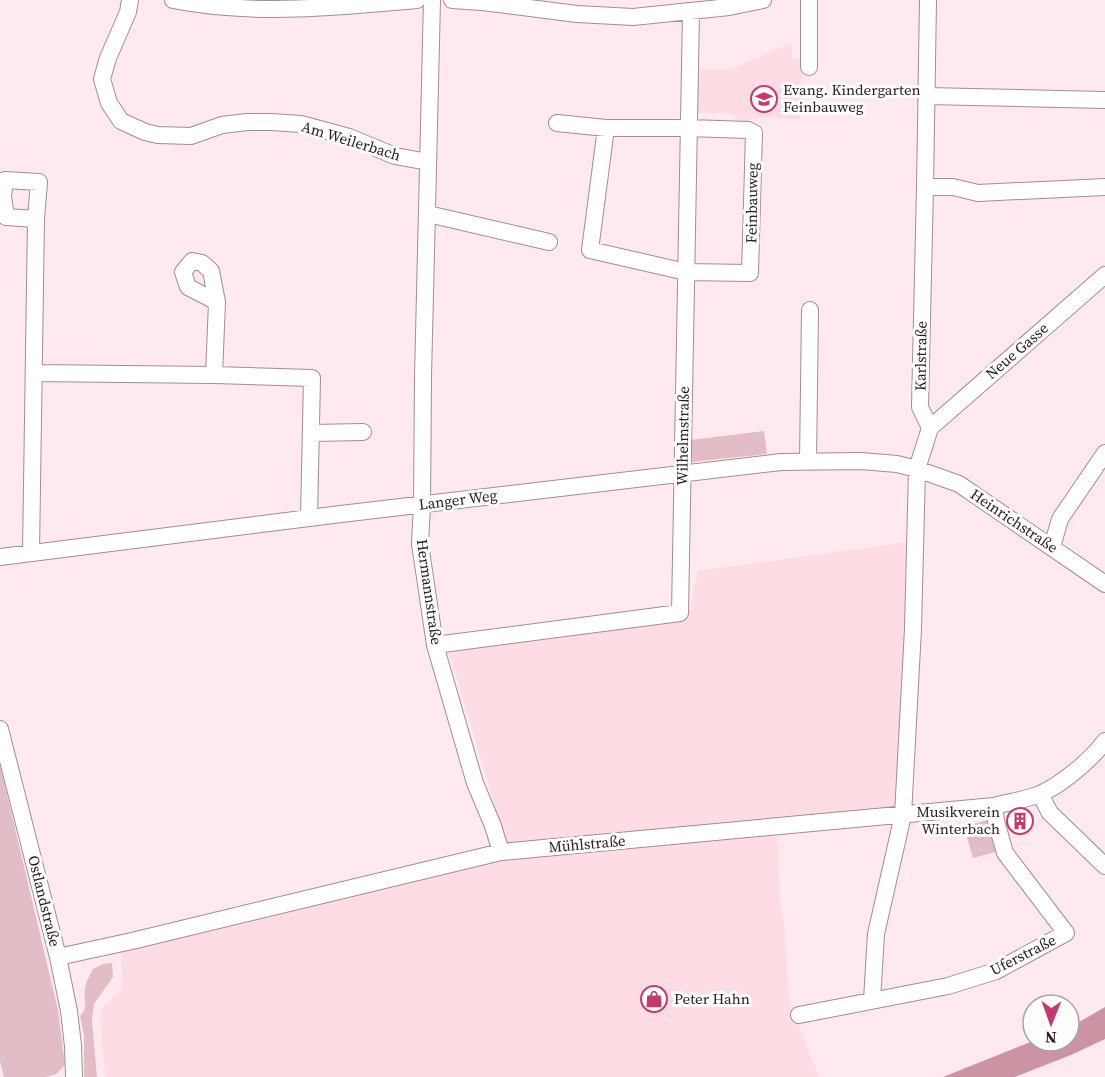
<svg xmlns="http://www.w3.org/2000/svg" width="1105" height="1077" viewBox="0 0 1105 1077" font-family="'Source Serif 4',serif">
	<rect width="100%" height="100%" fill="#feeaee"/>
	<path fill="#fedce4" d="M 792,43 L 792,59 L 802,59 L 800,119 L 752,117 L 748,121 L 743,122 L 738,121 L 733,113 L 695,113 L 696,69 L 730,69 Z
		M 908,542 L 900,822 L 776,832 L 778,855 L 781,913 L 784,920 L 788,986 L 791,1006 L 819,1077 L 105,1077 L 100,1014 L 104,1006 L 122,988 L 121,952 L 510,856 L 446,643 L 690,610 L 698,571 Z"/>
	<path fill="#e3bdc6" d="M 764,431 L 767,454 L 692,462 L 690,440 Z
		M 0,765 L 58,1010 L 65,1065 L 56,1074 L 46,1077 L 4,1077 L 0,1061 Z
		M 987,820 L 996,852 L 973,858 L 964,827 Z
		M 112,963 L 113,977 L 94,1004 L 92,1021 L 97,1077 L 84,1077 L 84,1035 L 80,1016 C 89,1007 83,999 85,988 C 86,981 90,975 93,969 L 103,964 Z"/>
	<path fill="#cc94a2" d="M 1105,1007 L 1105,1039 L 1071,1055 L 1015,1077 L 943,1077 L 1033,1041 L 1069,1041 L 1069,1026 L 1081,1021 Z"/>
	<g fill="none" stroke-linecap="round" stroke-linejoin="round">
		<defs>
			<path id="minor" d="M 130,0 L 128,12 L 108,58 L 102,79 L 109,103 L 121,121 L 145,132 L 158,135 L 191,136 L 222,125 L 247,122 L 271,122 L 301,124 L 349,137 L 395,156 L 428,162
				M 173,0 C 254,16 336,7 417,0
				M 432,0 L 423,377 L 422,505 L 420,544 L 435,645 L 475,783 L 493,826 L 501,852
				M 452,0 L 482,2 L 577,14 L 633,17 L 729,7 L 763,0
				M 809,0 L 809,67
				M 927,96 L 1105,100
				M 557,123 L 606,128 L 689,128 L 748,130 L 754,133 L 750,273 L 686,272 L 590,250 L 606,128
				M 925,187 L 953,187 L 978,193 L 1105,187
				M 428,214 L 549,242
				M 34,373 L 214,375 L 312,378 L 309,518
				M 214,375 L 217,302 L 211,271 L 202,263 L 192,261 L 183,272 L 188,287 L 217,302
				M 930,428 L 1105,275
				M 311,433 L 363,432
				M 808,462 L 810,310
				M 1052,547 L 1060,519 L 1105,453
				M 31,553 L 36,219 L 39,182 L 5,180 L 3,197 L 6,217 L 36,219
				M 0,557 L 341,514 L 781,462 L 861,461 L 897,464 L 917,469 L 959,484 L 1105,584
				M 435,645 L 680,613 L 691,12
				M 0,729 L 58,957 L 69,1011 L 73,1046 L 74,1077
				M 1040,794 L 1050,813 L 1105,866
				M 58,957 L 132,941 L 501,852 L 994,806 C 1009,802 1025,800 1040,794 C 1061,785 1091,760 1105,741
				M 872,1000 L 876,934 L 903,815 L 913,629 L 917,469 L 930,428 L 920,407 L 925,187 L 928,0
				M 799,1015 L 948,986 L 996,971 L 1066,933 L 1005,853 L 996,821 L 994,806"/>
		</defs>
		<use href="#minor" stroke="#a38c92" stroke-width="18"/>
		<use href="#minor" stroke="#fff" stroke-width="16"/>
	</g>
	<defs>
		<symbol id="school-ring" viewBox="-11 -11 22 22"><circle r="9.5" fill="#fdfdfd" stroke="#c5396d" stroke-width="1.5"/><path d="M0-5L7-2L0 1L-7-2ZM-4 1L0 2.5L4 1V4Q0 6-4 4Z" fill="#c5396d"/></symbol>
		<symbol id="building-ring" viewBox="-11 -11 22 22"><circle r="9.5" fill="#fdfdfd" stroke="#c5396d" stroke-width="1.5"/><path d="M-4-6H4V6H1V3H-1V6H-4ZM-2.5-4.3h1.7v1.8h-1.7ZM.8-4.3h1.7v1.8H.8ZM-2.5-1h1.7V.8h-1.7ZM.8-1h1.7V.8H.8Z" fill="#c5396d"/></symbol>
		<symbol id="shop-ring" viewBox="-11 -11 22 22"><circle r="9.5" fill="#fdfdfd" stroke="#c5396d" stroke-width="1.5"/><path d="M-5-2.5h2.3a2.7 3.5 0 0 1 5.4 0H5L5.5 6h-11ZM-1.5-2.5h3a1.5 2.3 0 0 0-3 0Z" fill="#c5396d"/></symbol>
	</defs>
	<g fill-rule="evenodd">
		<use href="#school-ring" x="749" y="84" width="30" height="30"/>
		<use href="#building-ring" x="1005" y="806" width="30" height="30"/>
		<use href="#shop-ring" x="639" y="984" width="30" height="30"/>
	</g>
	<g text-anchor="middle" stroke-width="6" stroke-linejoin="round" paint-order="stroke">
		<g font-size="15" fill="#292022" stroke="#fdfdfd" text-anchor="start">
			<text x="783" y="95">Evang. Kindergarten<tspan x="783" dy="17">Feinbauweg</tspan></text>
			<text x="1000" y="817" text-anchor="end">Musikverein<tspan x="1000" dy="17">Winterbach</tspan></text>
			<text x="674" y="1004">Peter Hahn</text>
		</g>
		<g font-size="15" fill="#292022" stroke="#fdfdfd">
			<text transform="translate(351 141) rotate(17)" y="5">Am Weilerbach</text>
			<text transform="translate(752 203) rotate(-89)" y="5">Feinbauweg</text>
			<text transform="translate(1017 351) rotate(-41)" y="5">Neue Gasse</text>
			<text transform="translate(921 356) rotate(-89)" y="5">Karlstraße</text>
			<text transform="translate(683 436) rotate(-89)" y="5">Wilhelmstraße</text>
			<text transform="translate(458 500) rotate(-7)" y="5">Langer Weg</text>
			<text transform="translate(1014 521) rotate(34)" y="5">Heinrichstraße</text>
			<text transform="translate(429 592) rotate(82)" y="5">Hermannstraße</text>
			<text transform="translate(587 844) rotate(-5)" y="5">Mühlstraße</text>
			<text transform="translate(44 901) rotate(76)" y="5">Ostlandstraße</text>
			<text transform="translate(1023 955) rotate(-27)" y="5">Uferstraße</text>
		</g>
	</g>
	<g transform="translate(1051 1023) rotate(181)"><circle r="28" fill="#fdfdfd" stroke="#a8a5a5" stroke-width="1.5"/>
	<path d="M0-4.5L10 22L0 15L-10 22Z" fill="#c5396d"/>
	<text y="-9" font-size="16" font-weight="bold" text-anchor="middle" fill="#292022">N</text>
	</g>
</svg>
